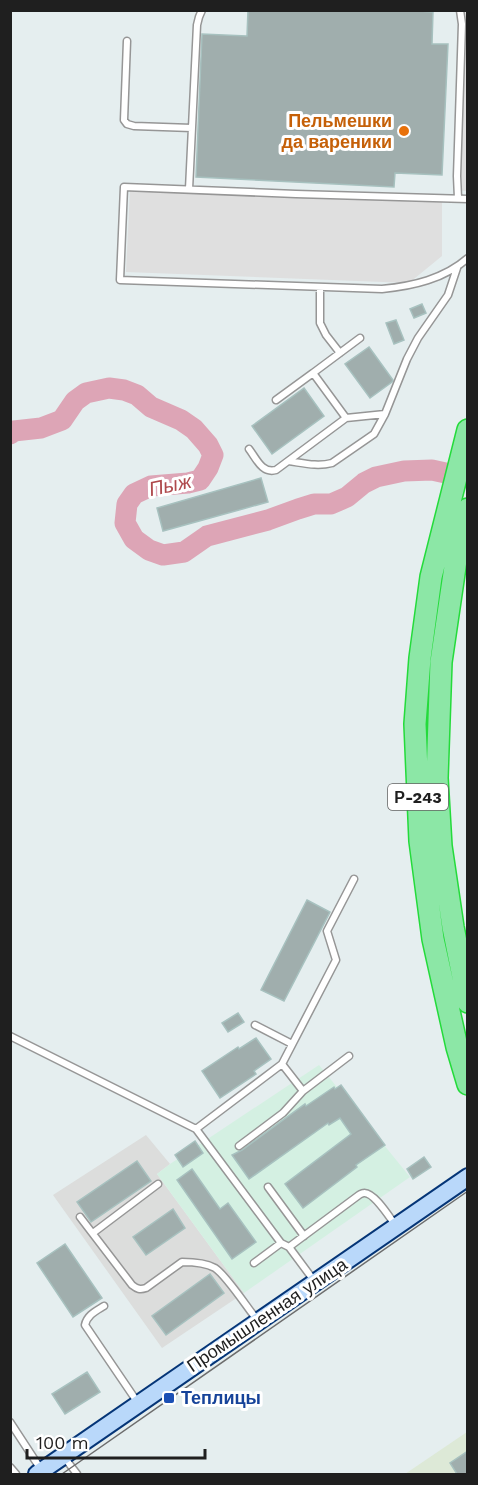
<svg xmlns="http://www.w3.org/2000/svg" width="478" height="1485" viewBox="0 0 478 1485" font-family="'Work Sans',sans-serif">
	<rect width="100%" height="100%" fill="#e5eeef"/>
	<path fill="#dcdddc" d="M 146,1135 L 170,1164 L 157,1174 L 244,1293 L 162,1348 L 53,1195 Z"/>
	<path fill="#d4f0e2" d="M 319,1065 L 410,1177 L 244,1293 L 157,1174 L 170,1164 Z"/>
	<path fill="#dde9d7" d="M 467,1432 L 467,1474 L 405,1474 Z"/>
	<path fill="#dfdfdf" d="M 462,11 L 467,12 L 467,191 L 455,190 L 458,23 Z
		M 130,190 L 442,202 L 442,256 L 409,283 L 126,272 Z"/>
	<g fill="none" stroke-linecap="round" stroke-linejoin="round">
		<path stroke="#dda5b6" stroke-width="21" d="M 10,434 L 14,431 L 41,428 L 62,420 L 75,401 L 86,393 L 109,388 L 124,390 L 137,395 L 151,407 L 181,420 L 194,429 L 208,445 L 213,455 L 208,468 L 200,480 L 188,483 L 151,486 L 134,494 L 127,504 L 125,523 L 134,539 L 149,550 L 163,555 L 184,552 L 207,536 L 268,520 L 298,509 L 314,504 L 331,504 L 347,497 L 364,483 L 376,477 L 404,471 L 432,470 L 468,478"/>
	</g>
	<path fill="#a0aead" stroke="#a7c1bf" stroke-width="1.5" d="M 248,10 L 405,10 L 433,12 L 432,44 L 448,44 L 442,175 L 395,173 L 394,187 L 196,177 L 202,34 L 247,36 Z
		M 422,304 L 426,313 L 414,318 L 410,309 Z
		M 396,320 L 404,340 L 394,344 L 386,323 Z
		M 369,347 L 393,380 L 392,382 L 370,398 L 345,364 Z
		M 304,388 L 324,416 L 272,454 L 252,426 Z
		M 261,478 L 268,502 L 163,531 L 157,508 Z
		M 307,900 L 330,912 L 284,1001 L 261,990 Z
		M 238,1013 L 244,1022 L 228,1032 L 222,1023 Z
		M 256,1038 L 271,1059 L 254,1071 L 256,1074 L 220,1098 L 202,1071 L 238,1047 L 239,1049 Z
		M 341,1085 L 385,1145 L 356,1165 L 357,1167 L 303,1208 L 285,1184 L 351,1134 L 340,1118 L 329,1125 L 328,1123 L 249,1179 L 232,1155 L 242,1150 L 305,1104 L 306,1106 L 334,1087 L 335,1089 Z
		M 195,1141 L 203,1153 L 183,1167 L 175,1155 Z
		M 424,1157 L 431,1167 L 413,1179 L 407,1169 Z
		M 137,1161 L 151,1181 L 91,1222 L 77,1202 Z
		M 192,1169 L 220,1209 L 228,1203 L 256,1242 L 232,1259 L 177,1180 Z
		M 173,1209 L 185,1228 L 146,1255 L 133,1237 Z
		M 65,1244 L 102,1298 L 73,1317 L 37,1263 Z
		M 210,1274 L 224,1293 L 166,1335 L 152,1316 Z
		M 87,1372 L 100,1392 L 65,1414 L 52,1394 Z
		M 468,1451 L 468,1474 L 457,1474 L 450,1463 Z"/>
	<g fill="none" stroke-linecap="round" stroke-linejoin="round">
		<defs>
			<path id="lane" d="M 127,41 L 124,120 L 127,124 L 134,126 L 192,128
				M 189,189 L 197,25 L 199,17 L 202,10
				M 458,198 L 457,176 L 462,24 L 460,10
				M 468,199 L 296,194 L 124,187 L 120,280 L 382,289 C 413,286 444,279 468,258
				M 320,287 L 320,323 L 326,335 L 340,353
				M 313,373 L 360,338
				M 276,400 L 313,373 L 346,418
				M 249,449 C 256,458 262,474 276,470 L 346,418 L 385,414 L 407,359 L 418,338 L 448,295 L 457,268
				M 288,461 C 303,463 317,467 332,463 L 374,434 L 385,414
				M 255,1025 L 292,1044
				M 10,1036 L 196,1129
				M 282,1064 L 303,1091 L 349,1056
				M 239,1146 L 283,1113 L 303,1091
				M 268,1187 L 304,1236
				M 80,1217 L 132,1285 C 137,1289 140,1290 146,1288 L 182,1262 C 192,1262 206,1263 215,1268 C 227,1276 248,1309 258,1321
				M 93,1233 L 158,1184
				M 289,1247 L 359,1195 C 361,1194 362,1193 364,1193 C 374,1192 390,1218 396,1226
				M 254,1263 L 281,1243
				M 315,1282 L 289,1247 L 281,1243 L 196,1129 L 282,1064 L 336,960 L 327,931 L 354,879
				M 104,1306 C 96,1311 87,1315 85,1325 L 138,1403
				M 10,1422 L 42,1471
				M 64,1457 L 77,1474
				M 10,1467 L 16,1474"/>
			<path id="secondary" d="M 37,1474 L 468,1177"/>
			<path id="highway" d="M 468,430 L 431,577 L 420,658 L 415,724 L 420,841 L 433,939 L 457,1047 L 468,1084
				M 468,509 L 456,560 L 441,662 L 437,778 L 441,846 L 453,927 L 468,1002"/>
		</defs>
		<use href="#lane" stroke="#969696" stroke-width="9"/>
		<use href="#secondary" stroke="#053577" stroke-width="20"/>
		<use href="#highway" stroke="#24db3b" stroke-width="24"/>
		<use href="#lane" stroke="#fff" stroke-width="6"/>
		<use href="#secondary" stroke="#b9d8fa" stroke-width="16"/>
		<use href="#highway" stroke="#8ce7a6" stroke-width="21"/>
		<path stroke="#6d6d6d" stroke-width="1.5" d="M 62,1474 L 468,1191"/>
	</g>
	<circle fill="#e8710a" stroke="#fff" stroke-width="2" cx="404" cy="131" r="6"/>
	<rect fill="#1a4fb4" stroke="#fff" stroke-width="2" x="163" y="1392" width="12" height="12" rx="3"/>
	<g text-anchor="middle" stroke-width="6" stroke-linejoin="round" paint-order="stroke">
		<rect fill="#fff" stroke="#626262" stroke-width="1.5" x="388" y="784" width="60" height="26" rx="4.5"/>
		<g font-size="16" font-weight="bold" fill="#1f1f1f">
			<text x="418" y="803">Р-243</text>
		</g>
		<g font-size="18" font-weight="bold" fill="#c56008" stroke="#fff" text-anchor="end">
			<text x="392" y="127">Пельмешки<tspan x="392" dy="21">да вареники</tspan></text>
		</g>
		<g font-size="18" fill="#1f1f1f" stroke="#fff">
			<text transform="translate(267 1315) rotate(-34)" y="6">Промышленная улица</text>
		</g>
		<g font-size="18" font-weight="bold" fill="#164399" stroke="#fff" text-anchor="start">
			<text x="181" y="1404">Теплицы</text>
		</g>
		<g font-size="20" font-style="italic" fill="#af4a4d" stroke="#fff">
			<text transform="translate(170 485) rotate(-12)" y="7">Пыж</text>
		</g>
	</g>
	<rect width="478" height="1485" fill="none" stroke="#1f1f1f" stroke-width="24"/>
	<path d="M27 1449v9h178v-9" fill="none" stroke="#1f1f1f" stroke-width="3"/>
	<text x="36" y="1449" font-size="18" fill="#1f1f1f" stroke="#ffffff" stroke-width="4.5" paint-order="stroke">100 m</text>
</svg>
